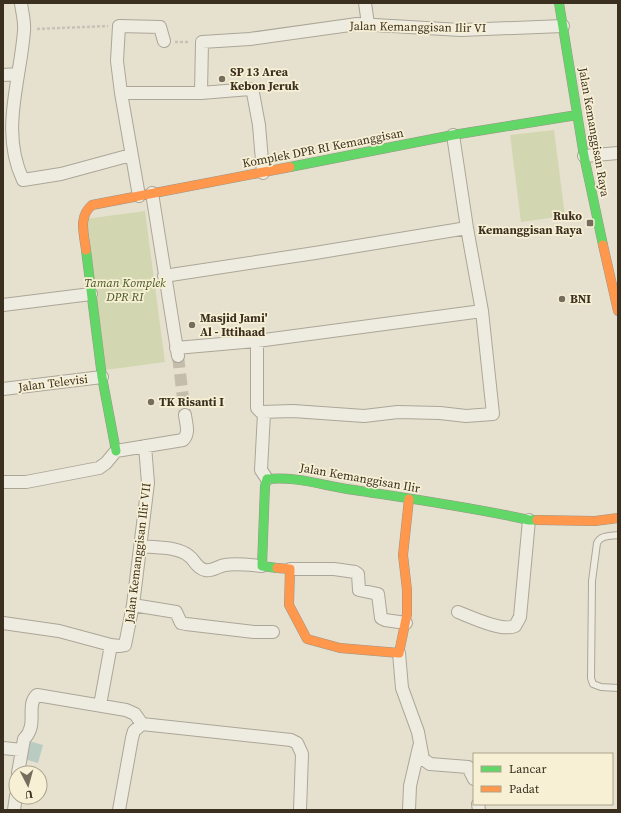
<svg xmlns="http://www.w3.org/2000/svg" width="621" height="813" viewBox="0 0 621 813" font-family="'Source Serif 4',serif">
	<rect width="100%" height="100%" fill="#e6e1cf"/>
	<path fill="#d3d7b1" d="M 554,130 L 565,216 L 521,222 L 510,135 Z
		M 145,211 L 165,362 L 106,370 L 85,219 Z"/>
	<path fill="#baccc2" d="M 29,741 L 43,745 L 38,763 L 24,759 Z"/>
	<g fill="none" stroke-linecap="round" stroke-linejoin="round">
		<path stroke="#c4bdac" stroke-width="12" stroke-dasharray="12 6" stroke-linecap="butt" d="M 178,356 L 185,415"/>
		<defs>
			<path id="lane" d="M 618,535 C 610,536 601,535 597,543 L 592,581 L 591,678 L 593,684 L 601,687 L 618,688"/>
			<path id="street" d="M 21,3 C 22,12 25,22 24,31 C 20,83 0,131 23,180 L 61,174 L 131,155
				M 365,3 L 368,24
				M 3,75 L 18,74
				M 121,93 L 201,93 L 250,89 L 253,93 L 259,125 L 263,173
				M 201,93 L 202,42 L 250,39 L 357,24 L 461,30 L 563,26
				M 584,156 L 618,153
				M 152,193 L 178,356
				M 139,196 L 121,93 L 117,61 L 119,26 L 160,27 L 164,41
				M 164,276 L 315,253 L 467,228
				M 3,305 L 91,294
				M 257,341 L 257,408 L 261,412 L 293,411 L 364,416 L 398,412 L 440,413 L 466,416 L 493,414 L 482,311 L 467,228 L 453,135
				M 176,348 L 257,341 L 482,311
				M 3,389 L 102,377
				M 264,413 L 261,470 L 267,479
				M 3,482 L 26,482 L 99,468 L 106,463 L 116,451 L 183,440 C 190,433 186,424 185,415
				M 141,546 C 155,548 178,546 189,556 C 195,560 196,568 205,570 C 212,572 218,566 225,565 C 237,563 250,565 262,566
				M 290,569 L 334,569 L 355,572 L 358,574 L 359,590 L 378,594 L 381,618 L 385,620 L 406,623
				M 133,605 L 176,612 L 181,623 L 186,624 L 254,632 L 273,632
				M 458,612 C 471,617 502,632 515,626 L 520,617 L 529,520
				M 3,623 L 59,631 L 111,645 L 119,646 L 125,645 L 133,605 L 148,483 L 145,446
				M 399,653 L 402,688 L 418,732 L 423,759 L 430,764 L 468,767 L 474,779
				M 100,705 L 111,645
				M 3,748 L 22,750
				M 18,773 L 24,739 C 39,724 25,706 37,695 L 126,710 L 135,714 L 142,724
				M 478,804 L 479,810
				M 14,810 L 16,796
				M 119,810 L 132,738 L 134,731 L 142,724 L 291,740 L 297,743 L 302,754 L 300,810
				M 409,810 L 410,786 L 419,747"/>
			<path id="fast" d="M 559,3 L 584,156 L 603,245
				M 290,167 L 453,135 L 577,115
				M 86,250 L 102,377 L 116,451
				M 277,568 L 262,566 L 265,486 L 267,479 C 298,476 324,486 354,490 C 413,499 471,507 529,520 L 537,520"/>
			<path id="slow" d="M 603,245 L 618,311
				M 86,250 C 84,233 78,217 92,205 L 290,167
				M 537,520 L 595,521 L 618,518
				M 277,568 L 290,569 L 289,605 L 307,639 L 340,648 L 399,653 L 407,614 L 407,590 L 403,555 L 409,499"/>
		</defs>
		<use href="#lane" stroke="#aba697" stroke-width="8"/>
		<use href="#street" stroke="#aba697" stroke-width="14"/>
		<use href="#fast" stroke="#9b9588" stroke-width="10"/>
		<use href="#slow" stroke="#9b9588" stroke-width="10"/>
		<path stroke="#c7c2b7" stroke-width="2.5" stroke-dasharray="3 2" stroke-linecap="butt" d="M 37,29 L 108,26
			M 175,42 L 190,42"/>
		<use href="#lane" stroke="#eeebe1" stroke-width="6"/>
		<use href="#street" stroke="#eeebe1" stroke-width="12"/>
		<use href="#fast" stroke="#63d668" stroke-width="9"/>
		<use href="#slow" stroke="#ff974d" stroke-width="9"/>
	</g>
	<g fill="#776d5d" stroke="#f7f0d5" stroke-width="1.5">
		<circle cx="222" cy="79" r="4"/>
		<rect x="586" y="219" width="8" height="8" rx="2"/>
		<circle cx="562" cy="299" r="4"/>
		<circle cx="192" cy="325" r="4"/>
		<circle cx="151" cy="402" r="4"/>
	</g>
	<g text-anchor="middle" stroke-width="3.5" stroke-linejoin="round" paint-order="stroke">
		<g font-size="12" fill="#3b2f1f" stroke="#f7f0d5">
			<text transform="translate(418 27) rotate(1)" y="4">Jalan Kemanggisan Ilir VI</text>
			<text transform="translate(594 132) rotate(80)" y="4">Jalan Kemanggisan Raya</text>
			<text transform="translate(323 148) rotate(-11)" y="4">Komplek DPR RI Kemanggisan</text>
			<text transform="translate(53 383) rotate(-7)" y="4">Jalan Televisi</text>
			<text transform="translate(360 478) rotate(10)" y="4">Jalan Kemanggisan Ilir</text>
			<text transform="translate(138 553) rotate(-83)" y="4">Jalan Kemanggisan Ilir VII</text>
		</g>
		<g font-size="12" font-weight="bold" fill="#3b2f1f" stroke="#f7f0d5" text-anchor="start">
			<text x="230" y="76">SP 13 Area<tspan x="230" dy="14">Kebon Jeruk</tspan></text>
			<text x="582" y="220" text-anchor="end">Ruko<tspan x="582" dy="14">Kemanggisan Raya</tspan></text>
			<text x="570" y="303">BNI</text>
			<text x="200" y="322">Masjid Jami'<tspan x="200" dy="14">Al - Ittihaad</tspan></text>
			<text x="159" y="406">TK Risanti I</text>
		</g>
		<g font-size="12" font-style="italic" fill="#475825" stroke="#f7f0d5">
			<text x="125" y="287">Taman Komplek<tspan x="125" dy="14">DPR RI</tspan></text>
		</g>
	</g>
	<rect width="621" height="813" fill="none" stroke="#3b2f1f" stroke-width="8"/>
	<rect x="473" y="753" width="140" height="52" fill="#f7f0d5" stroke="#aca38c"/>
	<rect x="481" y="766" width="20" height="6" fill="#63d668" stroke="#aca38c"/>
	<text x="509" y="773" font-size="12" fill="#3b2f1f">Lancar</text>
	<rect x="481" y="786" width="20" height="6" fill="#ff974d" stroke="#aca38c"/>
	<text x="509" y="793" font-size="12" fill="#3b2f1f">Padat</text>
	<g transform="translate(28 785) rotate(174)"><circle r="19" fill="#f7f0d5" stroke="#aca38c"/>
	<path d="M0-3L7 15L0 10L-7 15Z" fill="#776d5d"/>
	<text y="-6" font-size="11" font-weight="bold" text-anchor="middle" fill="#3b2f1f">U</text>
	</g>
</svg>
